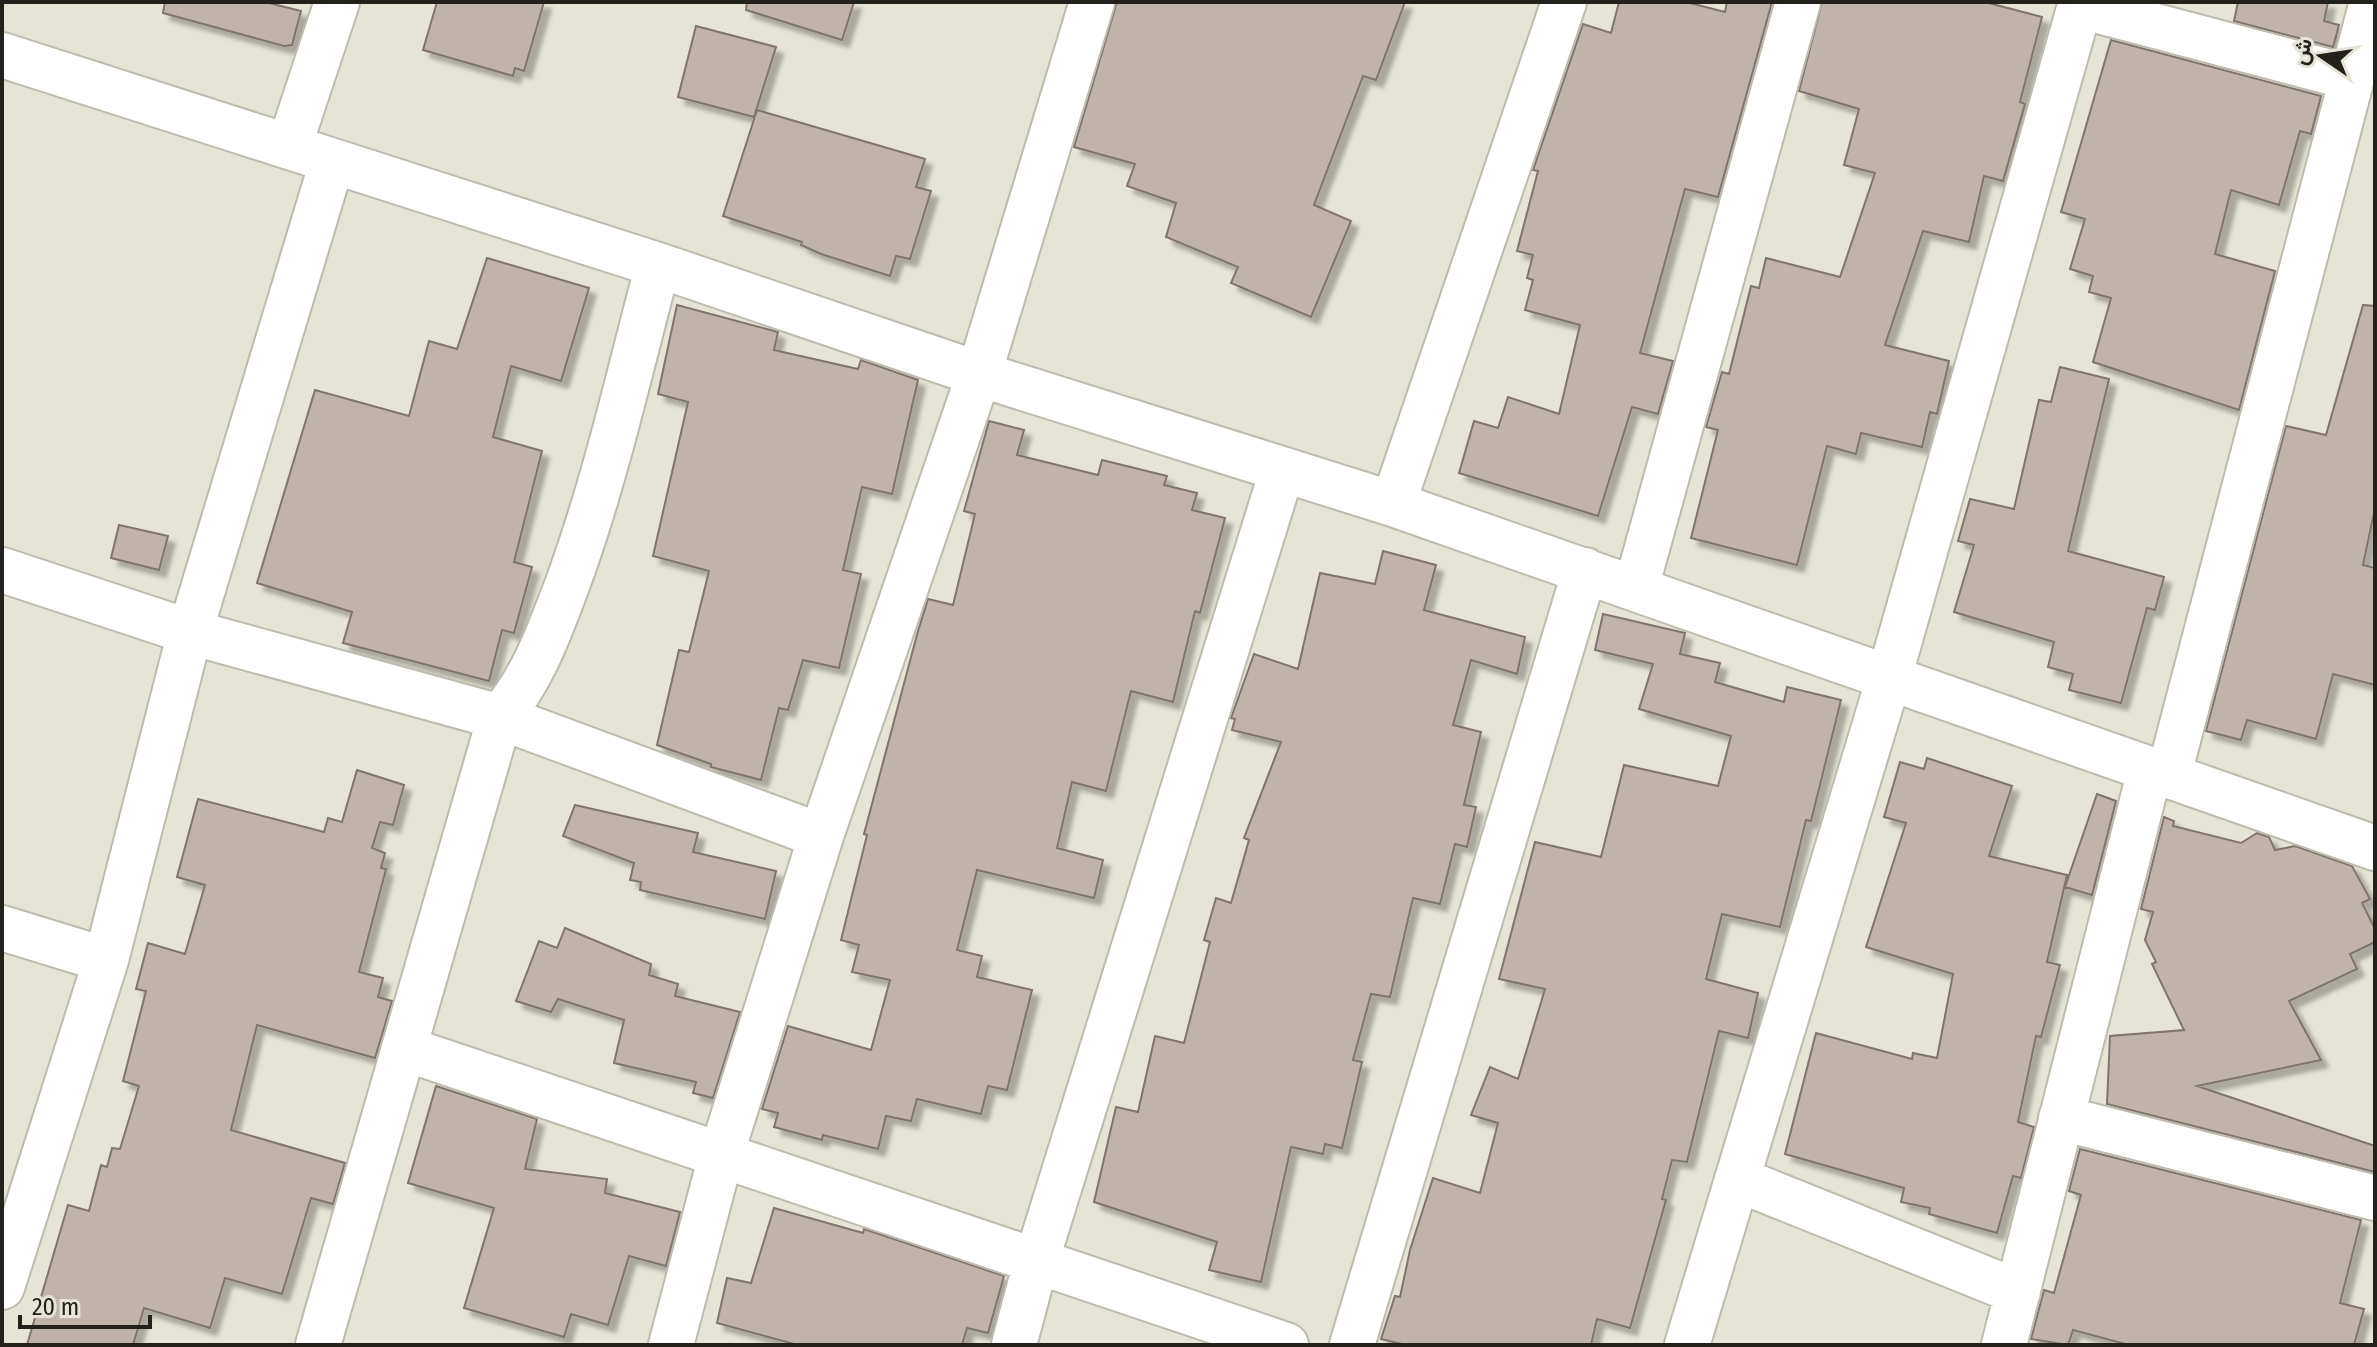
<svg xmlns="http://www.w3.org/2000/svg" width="2377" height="1347" viewBox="0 0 2377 1347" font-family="'Fira Sans Condensed',Vazirmatn,sans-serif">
	<defs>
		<filter id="shadow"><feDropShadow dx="7" dy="7" stdDeviation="2" flood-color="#0004"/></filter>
	</defs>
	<rect width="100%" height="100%" fill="#e6e4d7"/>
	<path fill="#bfb3ab" stroke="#80756e" stroke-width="2" filter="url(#shadow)" d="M 165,2 L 265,2 L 301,11 L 292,45 L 284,46 L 163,13 Z
		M 437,2 L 544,2 L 524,71 L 515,68 L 513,76 L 423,50 Z
		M 747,2 L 854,2 L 842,40 L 746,10 Z
		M 1117,2 L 1405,2 L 1376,80 L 1363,76 L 1314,205 L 1351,221 L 1311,317 L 1231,283 L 1238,267 L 1166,237 L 1176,203 L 1127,186 L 1135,164 L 1074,147 Z
		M 1619,2 L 1686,2 L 1725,12 L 1727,2 L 1772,2 L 1718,197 L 1685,189 L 1640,353 L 1673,361 L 1658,414 L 1632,407 L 1598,516 L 1459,473 L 1474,421 L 1498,428 L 1508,397 L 1559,414 L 1580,325 L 1525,310 L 1533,280 L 1527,278 L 1533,255 L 1517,251 L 1538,171 L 1533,170 L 1583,24 L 1611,33 Z
		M 1822,2 L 1985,2 L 2042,17 L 2020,102 L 2025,104 L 2003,181 L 1984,176 L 1969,242 L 1923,231 L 1885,345 L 1949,361 L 1937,414 L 1930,412 L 1922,447 L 1861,433 L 1856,454 L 1827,446 L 1797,565 L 1691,538 L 1718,430 L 1706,427 L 1722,372 L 1729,374 L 1751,286 L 1759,288 L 1766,258 L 1840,277 L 1875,173 L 1844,165 L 1859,109 L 1799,91 Z
		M 2238,2 L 2328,2 L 2324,21 L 2339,25 L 2333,47 L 2234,21 Z
		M 696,26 L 776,47 L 754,117 L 678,97 Z
		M 2111,40 L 2321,96 L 2311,134 L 2300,131 L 2279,205 L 2231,190 L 2215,254 L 2275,271 L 2239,410 L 2093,362 L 2111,298 L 2089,292 L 2093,276 L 2070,269 L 2085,219 L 2061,212 Z
		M 757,110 L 925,159 L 916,187 L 931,191 L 910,259 L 896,256 L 890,276 L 821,254 L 801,245 L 802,242 L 723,216 Z
		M 487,258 L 589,288 L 561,381 L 511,366 L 493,437 L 542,451 L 514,562 L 532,567 L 514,633 L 502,630 L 489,681 L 343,643 L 352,612 L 257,583 L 315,390 L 409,416 L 429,341 L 457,349 Z
		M 677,305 L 778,332 L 774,350 L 858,369 L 861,360 L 918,380 L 892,494 L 862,487 L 843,570 L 861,574 L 839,668 L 803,660 L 788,710 L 779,708 L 761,780 L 711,767 L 711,764 L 657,745 L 679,650 L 689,652 L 709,571 L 653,556 L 688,402 L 658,394 Z
		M 2363,305 L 2375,306 L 2375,508 L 2363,565 L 2375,568 L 2375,685 L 2333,674 L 2316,739 L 2247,720 L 2241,740 L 2206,731 L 2286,426 L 2326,435 Z
		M 2060,367 L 2109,379 L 2068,551 L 2164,577 L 2155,610 L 2147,608 L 2121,703 L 2069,690 L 2073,674 L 2048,667 L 2054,642 L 1954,612 L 1974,545 L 1958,541 L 1970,499 L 2014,509 L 2039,400 L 2051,402 Z
		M 989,421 L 1024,430 L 1017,455 L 1098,475 L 1102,460 L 1167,476 L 1164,485 L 1197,493 L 1192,510 L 1225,518 L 1200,613 L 1195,611 L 1173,702 L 1131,691 L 1106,791 L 1072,782 L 1057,848 L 1103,860 L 1094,898 L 977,870 L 957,950 L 982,956 L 977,977 L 1032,990 L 1007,1090 L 988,1086 L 981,1114 L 917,1099 L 911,1121 L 886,1116 L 878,1149 L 823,1135 L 822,1140 L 774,1127 L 778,1113 L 762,1109 L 788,1026 L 871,1050 L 890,980 L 852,972 L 859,945 L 841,940 L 867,835 L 864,834 L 918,631 L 928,599 L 953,605 L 975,514 L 964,511 Z
		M 119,525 L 168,536 L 159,570 L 111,558 Z
		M 1383,551 L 1436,565 L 1424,610 L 1525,637 L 1517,674 L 1471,660 L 1453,725 L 1481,732 L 1464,805 L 1476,807 L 1467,847 L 1455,844 L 1440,904 L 1413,898 L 1390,997 L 1371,994 L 1353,1060 L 1362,1062 L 1342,1148 L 1325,1144 L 1323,1154 L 1291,1147 L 1261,1282 L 1209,1270 L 1217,1242 L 1094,1202 L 1116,1107 L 1138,1112 L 1155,1036 L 1184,1043 L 1210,942 L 1204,940 L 1216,898 L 1231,903 L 1249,840 L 1244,838 L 1281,742 L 1232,730 L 1235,719 L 1231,718 L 1254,654 L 1298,669 L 1320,573 L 1375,584 Z
		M 1603,614 L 1685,633 L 1680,654 L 1720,663 L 1715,682 L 1784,702 L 1787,687 L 1841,700 L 1811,821 L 1806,820 L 1780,927 L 1722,914 L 1706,979 L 1758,993 L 1748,1038 L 1719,1031 L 1687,1162 L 1672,1160 L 1662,1199 L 1666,1200 L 1630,1328 L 1597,1319 L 1591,1345 L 1406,1345 L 1381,1339 L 1395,1296 L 1400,1297 L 1410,1250 L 1433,1178 L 1480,1193 L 1498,1123 L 1471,1115 L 1490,1067 L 1518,1079 L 1545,989 L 1499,979 L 1535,842 L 1601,857 L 1624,765 L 1718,786 L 1731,736 L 1639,709 L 1653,664 L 1595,650 Z
		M 1927,758 L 2012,786 L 1989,856 L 2067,875 L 2047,962 L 2060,965 L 2041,1037 L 2036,1036 L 2018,1122 L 2034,1127 L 2021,1178 L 2013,1176 L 1997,1233 L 1929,1214 L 1930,1208 L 1901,1202 L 1904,1188 L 1785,1154 L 1816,1033 L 1912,1059 L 1913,1053 L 1937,1058 L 1953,974 L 1866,947 L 1906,823 L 1884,817 L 1900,762 L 1924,769 Z
		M 357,770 L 404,785 L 393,825 L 380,822 L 372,848 L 385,853 L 381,868 L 386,869 L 359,972 L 383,978 L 378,997 L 392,1001 L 375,1058 L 257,1025 L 231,1130 L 345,1163 L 333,1204 L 311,1198 L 282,1294 L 225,1278 L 210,1328 L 144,1308 L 133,1345 L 27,1345 L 68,1205 L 89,1211 L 101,1165 L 107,1167 L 112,1148 L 120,1149 L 139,1086 L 123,1081 L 146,991 L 136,989 L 148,943 L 185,954 L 205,885 L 177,877 L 198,799 L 324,832 L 328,818 L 342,822 Z
		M 2097,794 L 2116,801 L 2092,895 L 2065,887 Z
		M 575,805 L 698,833 L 693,852 L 776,871 L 765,919 L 640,890 L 641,882 L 630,880 L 634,863 L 563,836 Z
		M 2164,817 L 2174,821 L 2173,826 L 2241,843 L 2257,833 L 2269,837 L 2275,850 L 2295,846 L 2352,866 L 2370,899 L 2362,903 L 2375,929 L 2375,942 L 2350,954 L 2357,969 L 2289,1001 L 2321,1060 L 2197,1086 L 2375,1146 L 2375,1172 L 2107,1104 L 2110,1036 L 2184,1030 L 2152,964 L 2156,962 L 2145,940 L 2153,912 L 2141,909 Z
		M 565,928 L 651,964 L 649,975 L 678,984 L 675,996 L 740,1012 L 713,1098 L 693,1093 L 696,1082 L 614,1063 L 624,1020 L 558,999 L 551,1012 L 516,1001 L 539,941 L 557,948 Z
		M 436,1086 L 537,1119 L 525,1169 L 607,1179 L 605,1193 L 680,1212 L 666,1266 L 629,1256 L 608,1325 L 571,1314 L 564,1337 L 464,1308 L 494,1208 L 408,1183 Z
		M 2080,1149 L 2361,1220 L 2340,1303 L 2364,1309 L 2354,1345 L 2129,1345 L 2073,1330 L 2068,1345 L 2031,1339 L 2044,1290 L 2054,1293 L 2081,1195 L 2069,1191 Z
		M 774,1208 L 863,1233 L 864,1229 L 1004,1276 L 988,1333 L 967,1328 L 962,1345 L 798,1345 L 717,1323 L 727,1278 L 751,1283 Z"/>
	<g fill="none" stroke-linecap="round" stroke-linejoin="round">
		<defs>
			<path id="minor" d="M 2080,6 L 2352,78
				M 2,55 L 658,265 L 979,374 L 1393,504 L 2375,848
				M 289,147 L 337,2
				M 1393,504 L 1564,2
				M 2,570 L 190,632 L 500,717 L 821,836
				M 1636,588 L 1798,2
				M 2169,774 L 2372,2
				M 2,928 L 106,960
				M 406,1049 L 1286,1345
				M 2061,1118 L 2375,1198
				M 1737,1179 L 2018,1292
				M 2,1287 L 106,960 L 190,632 L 332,162
				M 318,1345 L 500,717 C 533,678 548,635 566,588 C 605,483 629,373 658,265
				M 671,1345 L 722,1152 L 821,836 L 979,374 L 1092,2
				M 1014,1345 L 1036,1262 L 1282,471
				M 1352,1345 L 1585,570
				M 1687,1345 L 1889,678 L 2081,2
				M 2004,1345 L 2150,770"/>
		</defs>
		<use href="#minor" stroke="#bdbbae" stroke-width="48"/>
		<use href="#minor" stroke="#fff" stroke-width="44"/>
	</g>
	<rect width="2377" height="1347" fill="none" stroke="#22211c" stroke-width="8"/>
	<g transform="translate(2321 56) rotate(283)" stroke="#e6e4d7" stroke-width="6" paint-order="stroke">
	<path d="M0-6L14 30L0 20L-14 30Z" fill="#22211c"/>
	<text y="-12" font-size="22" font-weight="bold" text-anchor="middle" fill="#22211c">ش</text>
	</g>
	<path d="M20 1315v12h130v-12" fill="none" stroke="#22211c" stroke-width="4"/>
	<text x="32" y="1315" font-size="24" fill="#22211c" stroke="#e6e4d7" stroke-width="6" paint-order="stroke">20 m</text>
</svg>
